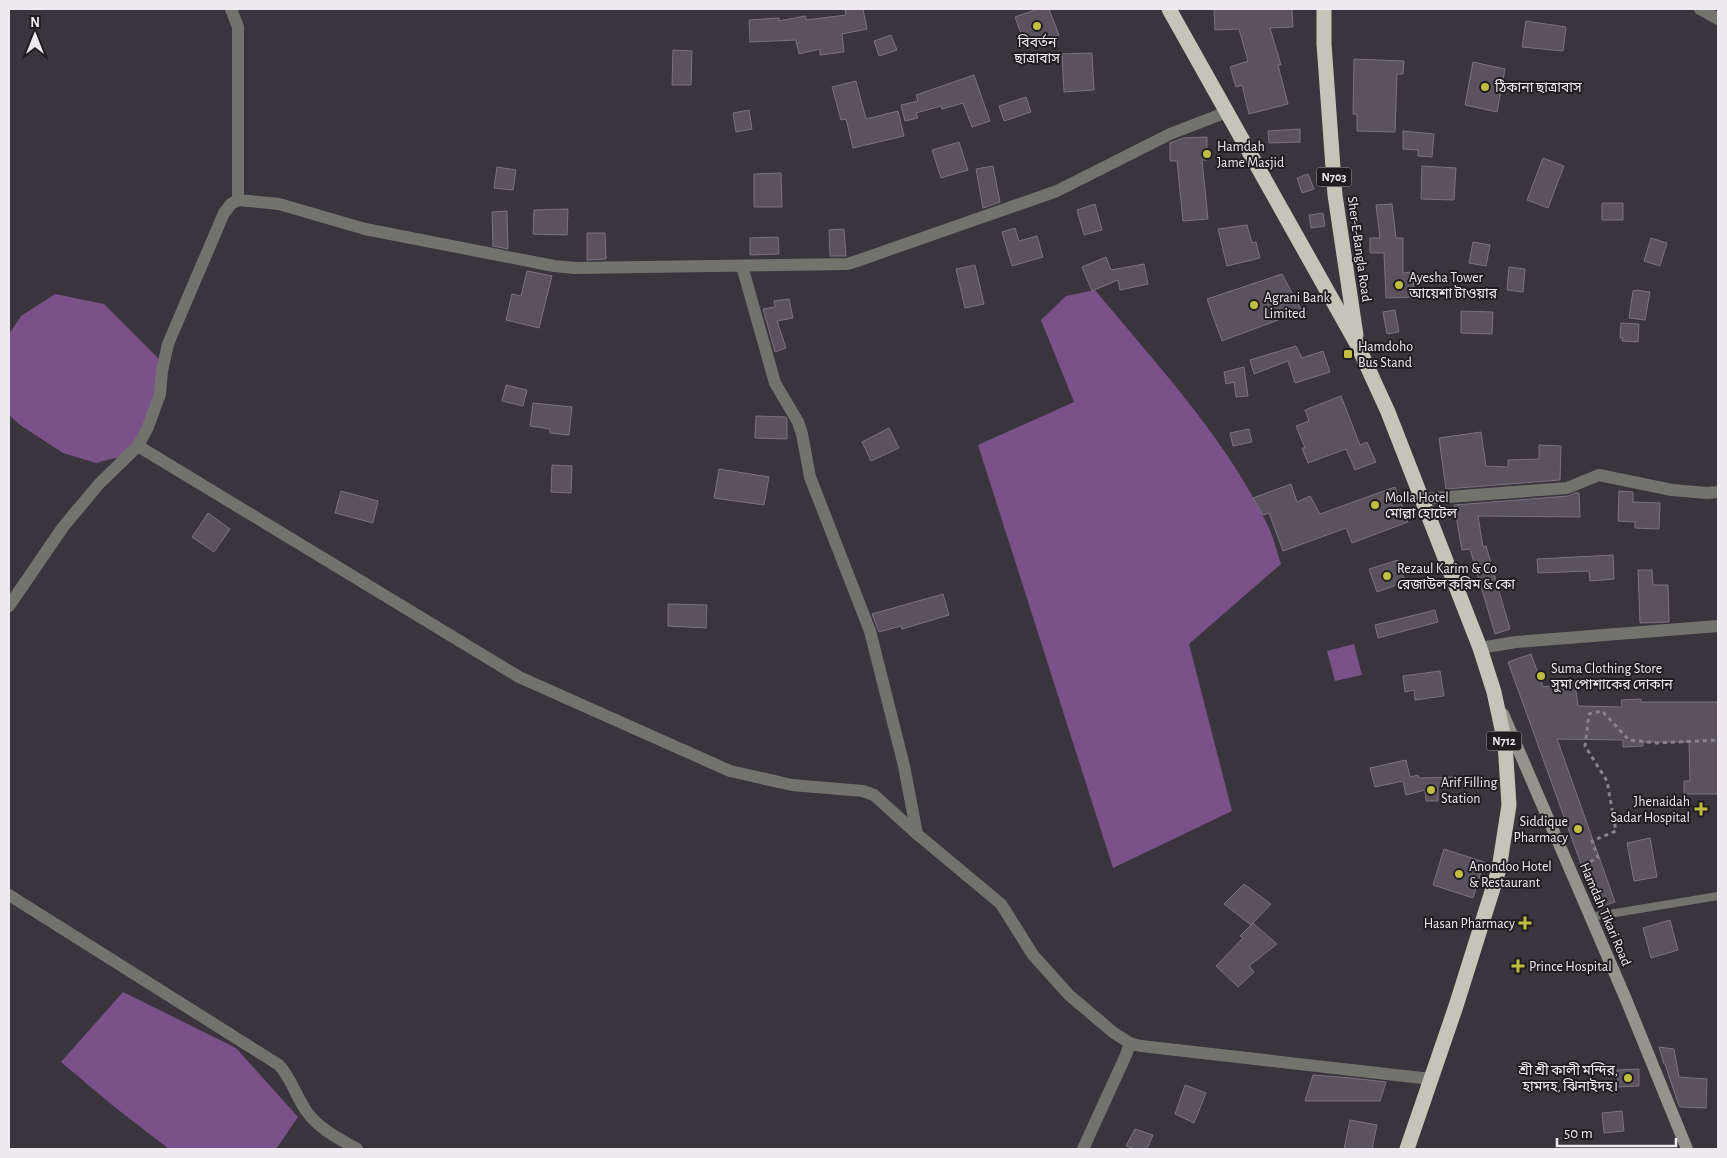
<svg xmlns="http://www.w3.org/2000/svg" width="1727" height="1158" viewBox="0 0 1727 1158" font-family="'Alegreya Sans','Noto Sans Bengali',sans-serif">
	<rect width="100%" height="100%" fill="#3a343d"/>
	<path fill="#7b5189" d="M 1095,290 C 1157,365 1227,439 1269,528 C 1274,539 1277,552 1281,564 L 1189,644 L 1232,811 L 1113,868 L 978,445 L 1074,402 L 1041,320 L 1066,296 Z
		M 55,294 L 104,304 L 159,359 L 159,390 L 138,437 L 120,457 L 96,463 L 63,453 L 20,425 L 9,415 L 9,334 L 21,316 Z
		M 1354,644 L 1362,675 L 1335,681 L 1327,651 Z
		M 123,992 L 236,1048 L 298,1117 L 276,1149 L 169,1149 L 112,1105 L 61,1062 Z"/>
	<path fill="#5a535d" stroke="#7b737e" d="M 852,9 L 863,9 L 867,29 L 842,34 L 844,52 L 820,55 L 820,49 L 799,54 L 796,40 L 750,42 L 749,20 L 779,18 L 779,21 L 805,16 L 806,20 L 846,15 L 845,10 Z
		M 1038,9 L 1049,9 L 1059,35 L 1026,47 L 1015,17 Z
		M 1214,9 L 1292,9 L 1293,27 L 1270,28 L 1281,65 L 1278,65 L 1288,104 L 1249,114 L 1242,85 L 1236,87 L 1230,67 L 1248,61 L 1239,29 L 1215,30 Z
		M 1526,21 L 1566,27 L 1563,51 L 1522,47 Z
		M 891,35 L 897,50 L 879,56 L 874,41 Z
		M 673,50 L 692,51 L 691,85 L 672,85 Z
		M 1092,53 L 1094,90 L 1064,92 L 1062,54 Z
		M 1354,59 L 1404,61 L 1403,74 L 1397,74 L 1395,132 L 1357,131 L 1357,114 L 1353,114 Z
		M 1473,62 L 1505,69 L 1497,112 L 1465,105 Z
		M 974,75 L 990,121 L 972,127 L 963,103 L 942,109 L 941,106 L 916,113 L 918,118 L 905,121 L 901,105 L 918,101 L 916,95 Z
		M 856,81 L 866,119 L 898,111 L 904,136 L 853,148 L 846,119 L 841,120 L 832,87 Z
		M 1026,97 L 1031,112 L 1004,121 L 999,106 Z
		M 749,110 L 752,129 L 736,132 L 733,113 Z
		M 1300,129 L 1300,142 L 1269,143 L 1268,131 Z
		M 1403,131 L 1434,134 L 1432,157 L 1418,156 L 1418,150 L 1403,149 Z
		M 1207,137 L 1207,160 L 1202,160 L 1208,219 L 1183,221 L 1177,161 L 1170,161 L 1170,143 L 1183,138 Z
		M 959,142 L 968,170 L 941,178 L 932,150 Z
		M 1543,158 L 1564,166 L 1548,208 L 1527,200 Z
		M 993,166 L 1000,202 L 983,208 L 976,169 Z
		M 1422,166 L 1456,168 L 1454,200 L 1421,199 Z
		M 497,167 L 516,170 L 513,190 L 494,188 Z
		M 781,173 L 782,207 L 754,207 L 754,174 Z
		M 1308,174 L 1314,189 L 1302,193 L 1297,178 Z
		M 1602,203 L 1623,203 L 1623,220 L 1602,220 Z
		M 1095,204 L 1102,230 L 1084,235 L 1077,210 Z
		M 1392,204 L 1396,238 L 1403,238 L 1403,273 L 1413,272 L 1414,297 L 1386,298 L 1384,253 L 1370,253 L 1370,238 L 1380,238 L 1376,205 Z
		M 568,209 L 567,235 L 533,234 L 534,210 Z
		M 507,211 L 508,249 L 493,246 L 492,212 Z
		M 1323,213 L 1325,226 L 1311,228 L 1309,215 Z
		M 1247,225 L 1252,243 L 1256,242 L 1260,258 L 1227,266 L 1218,229 Z
		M 1015,228 L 1019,241 L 1037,236 L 1043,257 L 1012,266 L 1002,232 Z
		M 844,229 L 846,256 L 830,256 L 829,230 Z
		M 587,233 L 605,233 L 606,259 L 587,260 Z
		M 778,237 L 779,254 L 750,255 L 750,238 Z
		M 1651,238 L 1667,243 L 1660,266 L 1644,261 Z
		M 1473,242 L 1490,245 L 1486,266 L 1469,263 Z
		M 1106,257 L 1111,270 L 1144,264 L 1148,284 L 1120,290 L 1118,280 L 1092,291 L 1082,267 Z
		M 975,265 L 984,304 L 965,308 L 956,269 Z
		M 1509,267 L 1525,269 L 1523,292 L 1507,290 Z
		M 527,271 L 552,276 L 539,328 L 506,320 L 512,294 L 521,296 Z
		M 1282,274 L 1302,311 L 1222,341 L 1207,299 Z
		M 1636,290 L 1650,292 L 1645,320 L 1629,318 L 1633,291 Z
		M 789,299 L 793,318 L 777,321 L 786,348 L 775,352 L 763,309 L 775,307 L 774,301 Z
		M 1395,310 L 1399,332 L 1387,334 L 1383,312 Z
		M 1461,311 L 1493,312 L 1492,334 L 1461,333 Z
		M 1621,323 L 1639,324 L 1638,342 L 1622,341 L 1623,338 L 1620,338 Z
		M 1296,346 L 1302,358 L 1323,351 L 1330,372 L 1295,383 L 1288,361 L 1254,374 L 1250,360 Z
		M 1244,367 L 1248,396 L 1236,397 L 1234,382 L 1226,384 L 1224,372 Z
		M 506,385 L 527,390 L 523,406 L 502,401 Z
		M 1341,396 L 1360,445 L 1367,442 L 1376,462 L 1355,470 L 1346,449 L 1308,463 L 1302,448 L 1305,448 L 1296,426 L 1309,421 L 1305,410 Z
		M 533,403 L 572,407 L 569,435 L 550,433 L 550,429 L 530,426 Z
		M 756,416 L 786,417 L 787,420 L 787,439 L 755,438 Z
		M 889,428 L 899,448 L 871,461 L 862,442 Z
		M 1249,429 L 1252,442 L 1233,446 L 1230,433 Z
		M 1481,432 L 1486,466 L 1508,467 L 1508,460 L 1539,459 L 1539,445 L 1561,446 L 1560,480 L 1446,489 L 1439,438 Z
		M 552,465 L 572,466 L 571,493 L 551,492 Z
		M 719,469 L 769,477 L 764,505 L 714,498 Z
		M 1291,484 L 1297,502 L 1310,496 L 1320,514 L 1395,487 L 1408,522 L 1352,543 L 1346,528 L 1283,551 L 1269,513 L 1263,515 L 1253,498 Z
		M 341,491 L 378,501 L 373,523 L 335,513 Z
		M 1619,491 L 1633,492 L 1633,502 L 1660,503 L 1659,529 L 1635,528 L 1635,522 L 1618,521 Z
		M 1575,493 L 1579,493 L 1580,517 L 1478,516 L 1483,547 L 1486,546 L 1510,629 L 1495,634 L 1470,549 L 1462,550 L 1454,505 L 1568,496 Z
		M 208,513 L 230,529 L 214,552 L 192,537 Z
		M 1613,555 L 1614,579 L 1590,581 L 1589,571 L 1538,573 L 1537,559 Z
		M 1398,560 L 1405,582 L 1377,592 L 1369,569 Z
		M 1638,570 L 1652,570 L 1653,585 L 1668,585 L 1669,622 L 1640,623 Z
		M 943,594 L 949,615 L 902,629 L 901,626 L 879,632 L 872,614 Z
		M 668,604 L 707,605 L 706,628 L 668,626 Z
		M 1435,610 L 1438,622 L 1378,638 L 1375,625 Z
		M 1531,654 L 1543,687 L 1575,683 L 1578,706 L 1622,707 L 1621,700 L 1641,699 L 1641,702 L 1718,702 L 1718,794 L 1684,794 L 1684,781 L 1690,781 L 1689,742 L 1643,742 L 1643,746 L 1623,747 L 1623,740 L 1557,739 L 1615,902 L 1597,908 L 1508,662 Z
		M 1440,671 L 1444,696 L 1415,700 L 1414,690 L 1405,692 L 1403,676 Z
		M 1406,760 L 1410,777 L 1418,775 L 1419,778 L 1455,777 L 1456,783 L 1438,787 L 1438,801 L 1426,801 L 1425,790 L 1406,795 L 1403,781 L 1375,787 L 1370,768 Z
		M 1650,838 L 1657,877 L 1634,881 L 1627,843 Z
		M 1444,849 L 1484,862 L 1473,898 L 1433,885 Z
		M 1244,884 L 1271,904 L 1251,925 L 1224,904 Z
		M 1670,920 L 1678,950 L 1651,958 L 1643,928 Z
		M 1253,923 L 1277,944 L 1249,966 L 1254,972 L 1238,987 L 1216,966 L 1243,938 L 1240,936 Z
		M 1659,1047 L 1674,1049 L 1679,1077 L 1707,1079 L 1706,1108 L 1680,1107 L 1678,1103 L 1665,1064 L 1664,1064 Z
		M 1639,1069 L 1639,1086 L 1618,1087 L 1617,1070 Z
		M 1313,1075 L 1351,1078 L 1386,1082 L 1380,1101 L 1305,1101 Z
		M 1185,1085 L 1206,1093 L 1194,1123 L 1175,1114 Z
		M 1622,1111 L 1624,1131 L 1604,1133 L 1602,1113 Z
		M 1350,1120 L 1377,1125 L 1372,1149 L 1344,1149 Z
		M 1135,1129 L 1153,1135 L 1147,1149 L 1135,1149 L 1126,1146 Z"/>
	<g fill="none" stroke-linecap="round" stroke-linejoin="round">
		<path stroke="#88828a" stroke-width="3" stroke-dasharray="4 4" stroke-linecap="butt" d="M 1583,865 L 1598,858 L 1592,841 L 1616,831 L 1607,781 L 1585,746 L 1589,714 L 1602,711 L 1629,740 L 1657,743 L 1718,740"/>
		<path stroke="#72736d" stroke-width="8" d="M 1591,917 L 1718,896"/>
		<path stroke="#72736d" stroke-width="12" d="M 231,9 L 238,27 L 238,200
			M 1700,9 L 1718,19
			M 742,266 L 775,383 L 798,422 L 802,434 L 810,477 L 870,631 L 904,766 L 917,834
			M 138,446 L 519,677 L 730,771 L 792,785 L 863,791 L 874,795 L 917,834 L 1001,904 L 1033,955 L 1069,995 L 1114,1033 L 1130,1043
			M 1422,499 L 1567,488 L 1599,475 L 1672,490 L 1707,493 L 1718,492
			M 9,606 L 63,527 L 99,484 L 138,446 L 148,427 L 160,394 L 162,371 L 168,344 L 224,213 L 231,204 L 238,200 L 279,204 L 365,229 L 554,266 L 575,268 L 847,264 L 854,262 L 1057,191 L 1170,134 L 1227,112
			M 1480,648 L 1516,642 L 1718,626
			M 9,895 L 279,1065 C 292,1079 296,1097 307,1112 C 319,1129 340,1139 357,1149
			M 1083,1149 L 1126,1055 L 1130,1043 L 1141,1046 L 1431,1079"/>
		<path stroke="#94948c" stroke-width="12" d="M 1503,714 L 1625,997 L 1687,1149"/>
		<path stroke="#c4c5b8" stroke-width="15" d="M 1169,9 L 1357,344 L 1388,412 L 1480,648 L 1494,692 L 1505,743 L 1509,805 L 1499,869 L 1456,1006 L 1407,1149
			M 1324,9 L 1324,44 L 1335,195 L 1356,335"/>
	</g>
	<g fill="#bfbe41" stroke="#201d21" stroke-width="2">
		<circle cx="1037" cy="26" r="5"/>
		<circle cx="1485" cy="87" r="5"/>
		<circle cx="1207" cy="154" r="5"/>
		<circle cx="1399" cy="285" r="5"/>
		<circle cx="1254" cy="305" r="5"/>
		<rect x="1343" y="349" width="10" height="10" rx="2.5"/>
		<circle cx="1375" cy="505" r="5"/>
		<circle cx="1387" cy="576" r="5"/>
		<circle cx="1541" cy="676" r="5"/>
		<circle cx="1431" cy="790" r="5"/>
		<path d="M1698.5 801.5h5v5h5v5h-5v5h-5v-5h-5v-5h5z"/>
		<circle cx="1578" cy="829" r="5"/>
		<circle cx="1459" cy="874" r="5"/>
		<path d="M1522.5 915.5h5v5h5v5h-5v5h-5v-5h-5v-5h5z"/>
		<path d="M1515.5 958.5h5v5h5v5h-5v5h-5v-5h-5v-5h5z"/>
		<circle cx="1628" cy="1078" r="5"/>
	</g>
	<g text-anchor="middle" stroke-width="4" stroke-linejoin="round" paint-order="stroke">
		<g fill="#201d21" stroke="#b1acb2" stroke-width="1">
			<rect x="1316.5" y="167.5" width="35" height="19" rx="4"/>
			<rect x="1486.5" y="731.5" width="35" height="19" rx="4"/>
		</g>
		<g font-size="12" font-weight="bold" fill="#efeaf0">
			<text x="1334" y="181">N703</text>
			<text x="1504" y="745">N712</text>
		</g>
		<g font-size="14" fill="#efeaf0" stroke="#201d21" text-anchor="start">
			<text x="1037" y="47" text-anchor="middle">বিবর্তন<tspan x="1037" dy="16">ছাত্রাবাস</tspan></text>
			<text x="1495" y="92">ঠিকানা ছাত্রাবাস</text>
			<text x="1217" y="151">Hamdah<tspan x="1217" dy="16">Jame Masjid</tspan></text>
			<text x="1409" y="282">Ayesha Tower<tspan x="1409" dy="16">আয়েশা টাওয়ার</tspan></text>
			<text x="1264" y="302">Agrani Bank<tspan x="1264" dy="16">Limited</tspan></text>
			<text x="1358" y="351">Hamdoho<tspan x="1358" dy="16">Bus Stand</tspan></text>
			<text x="1385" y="502">Molla Hotel<tspan x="1385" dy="16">মোল্লা হোটেল</tspan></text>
			<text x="1397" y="573">Rezaul Karim &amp; Co<tspan x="1397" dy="16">রেজাউল করিম &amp; কো</tspan></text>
			<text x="1551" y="673">Suma Clothing Store<tspan x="1551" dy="16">সুমা পোশাকের দোকান</tspan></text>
			<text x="1441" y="787">Arif Filling<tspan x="1441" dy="16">Station</tspan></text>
			<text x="1690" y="806" text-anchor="end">Jhenaidah<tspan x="1690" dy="16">Sadar Hospital</tspan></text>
			<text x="1568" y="826" text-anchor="end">Siddique<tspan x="1568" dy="16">Pharmacy</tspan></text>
			<text x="1469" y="871">Anondoo Hotel<tspan x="1469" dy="16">&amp; Restaurant</tspan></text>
			<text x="1515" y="928" text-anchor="end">Hasan Pharmacy</text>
			<text x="1529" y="971">Prince Hospital</text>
			<text x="1618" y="1075" text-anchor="end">শ্রী শ্রী কালী মন্দির,<tspan x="1618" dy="16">হামদহ, ঝিনাইদহ।</tspan></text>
		</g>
		<g font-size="14" fill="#efeaf0" stroke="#201d21">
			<text transform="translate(1360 249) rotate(82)" y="5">Sher-E-Bangla Road</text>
			<text transform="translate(1606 914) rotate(67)" y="5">Hamdah Tikari Road</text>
		</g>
	</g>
	<rect width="1727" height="1158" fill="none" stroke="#efeaf0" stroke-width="20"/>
	<g transform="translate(35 35)" stroke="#201d21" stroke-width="4" paint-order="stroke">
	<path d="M0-4L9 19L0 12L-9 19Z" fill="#efeaf0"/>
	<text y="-8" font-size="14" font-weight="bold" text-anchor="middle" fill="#efeaf0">N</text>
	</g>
	<path d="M1557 1138v8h119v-8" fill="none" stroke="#efeaf0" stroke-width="2.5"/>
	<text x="1564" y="1138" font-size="15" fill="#efeaf0" stroke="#201d21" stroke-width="4" paint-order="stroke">50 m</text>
</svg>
